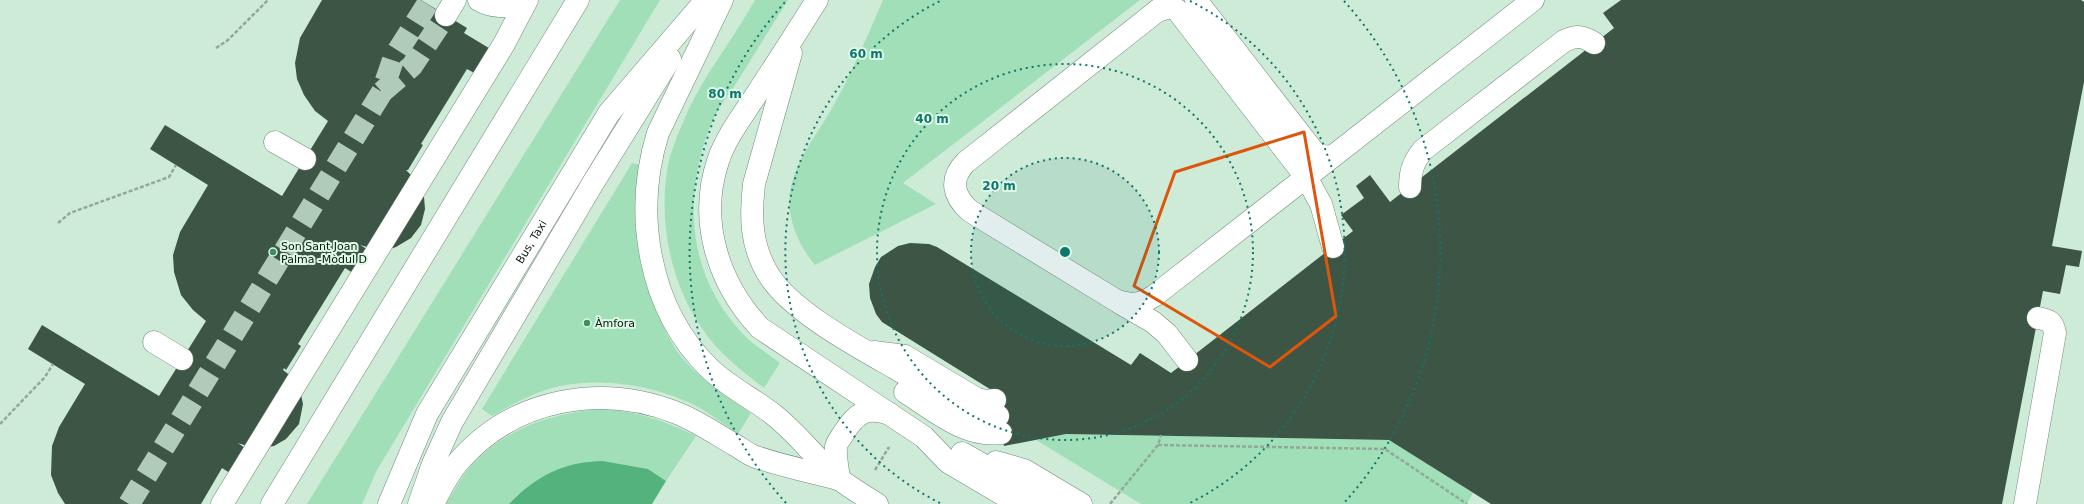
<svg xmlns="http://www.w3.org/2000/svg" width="2084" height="504" viewBox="0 0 2084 504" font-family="'DejaVu Sans',sans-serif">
	<rect width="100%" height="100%" fill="#ceebd8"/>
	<path fill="#a1dfb8" d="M 620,0 L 660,0 L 377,470 L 362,504 L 307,504 Z
		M 755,0 L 788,0 C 771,27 754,55 737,82 C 730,93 721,104 715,115 C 681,191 685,276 746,337 C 756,347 769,354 780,363 L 764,388 C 741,370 717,352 701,327 C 670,281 658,220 668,165 C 672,147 680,129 688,111 C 706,72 734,38 755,0 Z
		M 883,0 L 1140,0 L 903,183 L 936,204 L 815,265 C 799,246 786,217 790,192 C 795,161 816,136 831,110 C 851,75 867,37 883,0 Z
		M 632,163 L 640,165 C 629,219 637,272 661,321 C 667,334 674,349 684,360 C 703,381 727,397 751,413 L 738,434 C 725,425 712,415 698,407 C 652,383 584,373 535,394 C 520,400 506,408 492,416 L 482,409 Z
		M 603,409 C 640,412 662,420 696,436 L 666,481 L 648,469 L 603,461 L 520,493 L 509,504 L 446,504 C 454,491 461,477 471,466 C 505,428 554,412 603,409 Z
		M 1066,434 L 1389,440 L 1473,493 L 1467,504 L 1141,504 L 1036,440 Z"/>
	<path fill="#54b27d" d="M 603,461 L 648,469 L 666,481 L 652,504 L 509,504 C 537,475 564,462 603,461 Z"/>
	<path fill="#3c5545" d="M 322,0 L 421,0 L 467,28 L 464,33 L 502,56 L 487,80 L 467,69 L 421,144 L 423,145 L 408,170 L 406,170 L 417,181 L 424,197 L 425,209 L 421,225 L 411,238 L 396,247 L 390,249 L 371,248 L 360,245 L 379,256 L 364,280 L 345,268 L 298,344 L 301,346 L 286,370 L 284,368 L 283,370 L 292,377 L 300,390 L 303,404 L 299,424 L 286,439 L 274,446 L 256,449 L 238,443 L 256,456 L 241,480 L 222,468 L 201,504 L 65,504 L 58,493 L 51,475 L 52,446 L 59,427 L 85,384 L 28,349 L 42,325 L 159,396 L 206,321 L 193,310 L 181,295 L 174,272 L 173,255 L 180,232 L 208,185 L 150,149 L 165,125 L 282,196 L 328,121 L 315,111 L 304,95 L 297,79 L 295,63 L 300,38 Z
		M 1621,0 L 2081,0 L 2084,2 L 2084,82 L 2052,246 L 2082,251 L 2079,267 L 2066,265 L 2060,294 L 2043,291 L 2002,504 L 1491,504 L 1389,440 L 1066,434 L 1004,446 L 993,391 L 882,322 L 876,314 L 870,298 L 869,284 L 875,267 L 881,257 L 898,246 L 910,243 L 929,244 L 937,247 L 1131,365 L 1140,353 L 1171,373 L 1353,231 L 1341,215 L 1364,198 L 1356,186 L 1370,175 L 1390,202 L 1614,28 L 1603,13 Z"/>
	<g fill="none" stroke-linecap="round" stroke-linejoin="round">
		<path stroke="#b1cbba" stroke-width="22" stroke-dasharray="22 11" stroke-linecap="butt" d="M 382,92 L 412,66 L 446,15
			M 129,504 L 382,92 L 394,57 L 430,0"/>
		<defs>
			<g id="minor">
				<path d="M 479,0 C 491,7 508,9 520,0"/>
				<path d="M 722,0 L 658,133 C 633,213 648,309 710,369 C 730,388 754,399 774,415 C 798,434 816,459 839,479 C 851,488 864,496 877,504"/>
				<path d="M 817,0 C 797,32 777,63 756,95 C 743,115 726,137 718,161 C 698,221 718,283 760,328 L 924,437 L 948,462 L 1019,504"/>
				<path d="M 1171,0 L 966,162 C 949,179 953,196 970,211 L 1117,301 C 1132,306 1141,304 1154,296 L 1533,0"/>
				<path d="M 1196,0 L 1314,152 L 1326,157 L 1333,156"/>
				<path d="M 1157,11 L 1171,7 L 1177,10 L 1306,177 L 1321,204 L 1333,247"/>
				<path d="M 446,15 L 455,0"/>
				<path d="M 791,53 L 754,184 C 750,218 751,248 770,277 C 793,312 858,347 895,368 C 919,383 943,398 968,411 L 978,416 L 998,416"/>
				<path d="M 275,142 L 305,159"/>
				<path d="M 1410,187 C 1410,172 1413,162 1423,150 L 1564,41 C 1577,35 1583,36 1594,43"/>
				<path d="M 1120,303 L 1153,322 L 1167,334 L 1187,360"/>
				<path d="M 154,342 L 182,359"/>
				<path d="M 874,352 L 905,356 L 977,399 L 985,401 L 995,400"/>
				<path d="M 905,392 C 934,410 965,438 1001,433"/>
				<path d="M 962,453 L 1052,504"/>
				<path d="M 996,462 L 1024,470 L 1081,504"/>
				<path d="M 839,479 C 838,469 835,457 836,447 C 836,443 841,438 843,434 C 856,413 866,406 890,414"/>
				<path d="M 222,504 L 504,44 L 527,0"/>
				<path d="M 272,504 L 578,0"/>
				<path id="s1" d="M 389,504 L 427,414 L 609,113 L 706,0"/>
				<path d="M 419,504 L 433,464 L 452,422 L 593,183 L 670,59"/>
				<path d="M 433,504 C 441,489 448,473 460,460 C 515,398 602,383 677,413 C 697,421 716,434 735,445 C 742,449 749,455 756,457 C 783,466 811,472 838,479"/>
				<path d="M 2025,504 L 2055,333 C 2053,321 2048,320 2038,318"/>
			</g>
		</defs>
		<use href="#minor" stroke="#708b79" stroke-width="23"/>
		<path stroke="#92a99a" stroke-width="2.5" stroke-dasharray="4 2" stroke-linecap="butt" d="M 216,48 L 228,40 L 268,0
			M 58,223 L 70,213 L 169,177 L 176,165
			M 0,424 L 45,377 L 53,364
			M 1158,445 L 1385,449 L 1467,504
			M 875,470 L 889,447
			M 1110,504 L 1158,445 L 1161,435"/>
		<use href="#minor" stroke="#fff" stroke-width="22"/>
	</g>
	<path fill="none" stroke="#dd560c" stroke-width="3" stroke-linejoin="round" d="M 1304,132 L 1336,316 L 1270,367 L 1134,286 L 1175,172 Z"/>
	<circle cx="1065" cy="252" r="94" fill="#0f766e" fill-opacity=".12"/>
	<g fill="none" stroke="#0f766e" stroke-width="2" stroke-dasharray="2 4">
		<circle cx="1065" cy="252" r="94"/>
		<circle cx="1065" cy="252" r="188"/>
		<path d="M940 503A281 281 0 0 1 940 1M1190 1A281 281 0 0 1 1190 503"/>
		<path d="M786 503A375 375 0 0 1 786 1M1344 1A375 375 0 0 1 1344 503"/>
	</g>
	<g fill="#3d9062" stroke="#dbf9e5" stroke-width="1.5">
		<circle cx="273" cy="252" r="4"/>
		<circle cx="587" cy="323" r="4"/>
	</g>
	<g text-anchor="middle" stroke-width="4" stroke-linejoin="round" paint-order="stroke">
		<g font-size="11" fill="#0d1811" stroke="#dbf9e5">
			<text dy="4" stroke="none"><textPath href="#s1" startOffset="299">Bus, Taxi</textPath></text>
		</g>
		<g font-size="11" fill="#0d1811" stroke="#dbf9e5" text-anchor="start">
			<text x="281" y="250">Son Sant Joan<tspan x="281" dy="13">Palma -Mòdul D</tspan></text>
			<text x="595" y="327">Àmfora</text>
		</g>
	</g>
	<circle cx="1065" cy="252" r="6" fill="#0f766e" stroke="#dbf9e5" stroke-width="2"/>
	<g font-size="12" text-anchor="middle" font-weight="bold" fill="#0f766e" stroke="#dbf9e5" stroke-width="4" stroke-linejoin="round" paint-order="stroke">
		<text x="866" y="58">60 m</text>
		<text x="725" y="98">80 m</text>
		<text x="932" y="123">40 m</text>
		<text x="999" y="190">20 m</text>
	</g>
</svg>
